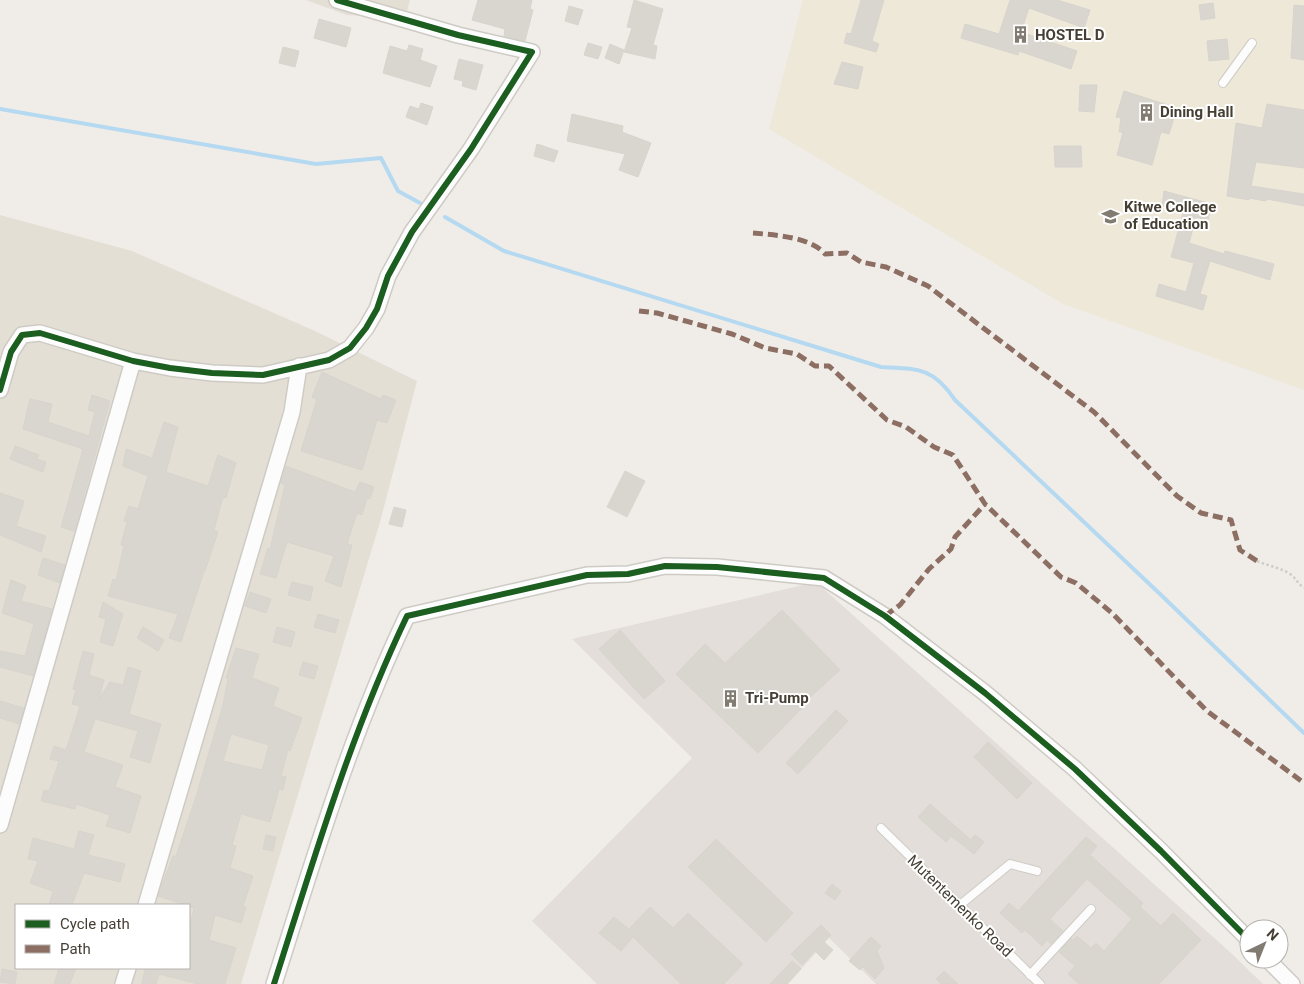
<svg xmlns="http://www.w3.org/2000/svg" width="1304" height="984" viewBox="0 0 1304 984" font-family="Roboto,sans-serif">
	<rect width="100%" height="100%" fill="#f0ede8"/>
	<path fill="#e4dfd4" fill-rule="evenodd" d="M 306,0 L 410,0 L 405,19 L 347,15 Z
		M 0,215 L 132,251 L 315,331 L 417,381 L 380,522 L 241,984 L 0,984 ZM 16,905 L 189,905 L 189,968 L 16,968 Z"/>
	<path fill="#e3ded9" d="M 816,582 L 1230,952 L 1263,984 L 876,984 L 829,938 L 788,984 L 597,984 L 532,921 L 692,758 L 572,639 Z"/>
	<path fill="#eee8d9" d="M 803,0 L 1304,0 L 1304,390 L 1063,304 L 769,129 Z"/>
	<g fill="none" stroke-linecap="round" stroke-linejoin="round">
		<path stroke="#b5d9f0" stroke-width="4" d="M 0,109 L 316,164 L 381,158 L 398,191 L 420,203
			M 445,217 L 504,251 L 881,367 C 918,369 933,367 955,400 L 1160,594 L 1304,733"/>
	</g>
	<path fill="#d9d6d0" stroke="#d8d4cd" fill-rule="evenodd" d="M 478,0 L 532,0 L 530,9 L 533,10 L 525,41 L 504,36 L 505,29 L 472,20 Z
		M 634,0 L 663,9 L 653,45 L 657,46 L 655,59 L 624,52 L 632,28 L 627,27 Z
		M 861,0 L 884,0 L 872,41 L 879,44 L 876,52 L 844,43 L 847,33 L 851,34 Z
		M 1010,0 L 1057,0 L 1090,10 L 1084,28 L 1029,8 L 1021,32 L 1077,51 L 1071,69 L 1019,51 L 1018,55 L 961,38 L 965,24 L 999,34 Z
		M 1213,3 L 1215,18 L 1201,20 L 1199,5 Z
		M 1294,5 L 1304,6 L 1304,60 L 1291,58 Z
		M 569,6 L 583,10 L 578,25 L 565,21 Z
		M 319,19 L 351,28 L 346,47 L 314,38 Z
		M 1227,39 L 1229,59 L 1209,61 L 1207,41 Z
		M 588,43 L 602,47 L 598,59 L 584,55 Z
		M 610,44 L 624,50 L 619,64 L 605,58 Z
		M 409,45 L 423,49 L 420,60 L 437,66 L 430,87 L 383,73 L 390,46 L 407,51 Z
		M 283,47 L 299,51 L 295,67 L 279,63 Z
		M 459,59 L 483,65 L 476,90 L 462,86 L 463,81 L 454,79 Z
		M 842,62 L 863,67 L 858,89 L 834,84 Z
		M 1080,85 L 1097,85 L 1094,112 L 1079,111 Z
		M 1124,91 L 1177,108 L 1169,134 L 1161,132 L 1152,165 L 1117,155 L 1123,132 L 1119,132 L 1121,118 L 1116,117 Z
		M 421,103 L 433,107 L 427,125 L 406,117 L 410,106 L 419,109 Z
		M 1267,104 L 1304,110 L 1304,168 L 1256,162 L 1251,186 L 1304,194 L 1304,206 L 1267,199 L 1266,201 L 1249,198 L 1249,200 L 1227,196 L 1236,123 L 1262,128 Z
		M 572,114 L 623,126 L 622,132 L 651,143 L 638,177 L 619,170 L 625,154 L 567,141 Z
		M 537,144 L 558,151 L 554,162 L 534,156 Z
		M 1054,146 L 1081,146 L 1082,167 L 1055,167 Z
		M 1164,191 L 1212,204 L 1208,220 L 1196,217 L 1189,243 L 1224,254 L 1225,251 L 1274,264 L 1270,280 L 1210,261 L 1200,294 L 1207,296 L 1203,310 L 1156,296 L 1159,284 L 1186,292 L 1194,263 L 1171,257 L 1183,213 L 1162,206 Z
		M 322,372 L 381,399 L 383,395 L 396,400 L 387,423 L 377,420 L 362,470 L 301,451 L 317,399 L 312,397 Z
		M 92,395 L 110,401 L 74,531 L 61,527 L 83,449 L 23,429 L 30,399 L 52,404 L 48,422 L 89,436 L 95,412 L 88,410 Z
		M 164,422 L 178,427 L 166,472 L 208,486 L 218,455 L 236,463 L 226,498 L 223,497 L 214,530 L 218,532 L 205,571 L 204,571 L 181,642 L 169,638 L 178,614 L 108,596 L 113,579 L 116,580 L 124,546 L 121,545 L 127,522 L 124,521 L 129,506 L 138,509 L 148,476 L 123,466 L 126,449 L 152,458 Z
		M 15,446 L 39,455 L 37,459 L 46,462 L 43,472 L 10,459 Z
		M 286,466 L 355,492 L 360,482 L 374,487 L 370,499 L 367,498 L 362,515 L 357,513 L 347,544 L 352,545 L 341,587 L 325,581 L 334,556 L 287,542 L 276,578 L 260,574 L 268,548 L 270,549 L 285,485 L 281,483 Z
		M 625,471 L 645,481 L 627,517 L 607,507 Z
		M 0,493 L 24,501 L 16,526 L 46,536 L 41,552 L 0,535 Z
		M 394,507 L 406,510 L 402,527 L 389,524 Z
		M 43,558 L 65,565 L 60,583 L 38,575 Z
		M 11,580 L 26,586 L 21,601 L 52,609 L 33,676 L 0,667 L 0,651 L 25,656 L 34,624 L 2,613 Z
		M 292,582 L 313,587 L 310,601 L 288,595 Z
		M 250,592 L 271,599 L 266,613 L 245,606 Z
		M 103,602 L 123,614 L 113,646 L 100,642 L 106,619 L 99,617 Z
		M 782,610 L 840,670 L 807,700 L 808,702 L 758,753 L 676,674 L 705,644 L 725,663 Z
		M 318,614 L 339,620 L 335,633 L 314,627 Z
		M 143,627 L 164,640 L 158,651 L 137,638 Z
		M 277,627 L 295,632 L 291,647 L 273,642 Z
		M 620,630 L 665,681 L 644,699 L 599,649 Z
		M 236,648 L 259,654 L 252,678 L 279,688 L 273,706 L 302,718 L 290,751 L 288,750 L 281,776 L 286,777 L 283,790 L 279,789 L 270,822 L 241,814 L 232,845 L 236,846 L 230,868 L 253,876 L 243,906 L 246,907 L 241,923 L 215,915 L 209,940 L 236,948 L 225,984 L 198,984 L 159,974 L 156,984 L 142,984 L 145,968 L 189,968 L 189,929 L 194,908 L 158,896 L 173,856 L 176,856 L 194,803 L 223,705 L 228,679 L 226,678 ZM 231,734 L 269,745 L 262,770 L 223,761 Z
		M 83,651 L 94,654 L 89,675 L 104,680 L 99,699 L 110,682 L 123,685 L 128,667 L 141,671 L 129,714 L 161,724 L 150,763 L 130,757 L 138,731 L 95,719 L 84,752 L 123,765 L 115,787 L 141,796 L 130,833 L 106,826 L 110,815 L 76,804 L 75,809 L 41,801 L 44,790 L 49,791 L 59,761 L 50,759 L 54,746 L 66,750 L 78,713 L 80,706 L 72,704 L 76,690 L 73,689 Z
		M 303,662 L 318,666 L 314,679 L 299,675 Z
		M 0,701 L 24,708 L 19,724 L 0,718 Z
		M 836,710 L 848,721 L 798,774 L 786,763 Z
		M 988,742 L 1032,783 L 1017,799 L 974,757 Z
		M 930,804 L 971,840 L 975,835 L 984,842 L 974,854 L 951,836 L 946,842 L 918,817 Z
		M 79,831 L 94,835 L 88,855 L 125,864 L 120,882 L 84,873 L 72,905 L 49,905 L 53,891 L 30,883 L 38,861 L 28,859 L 33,838 L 74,849 Z
		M 266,835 L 276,837 L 273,851 L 263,849 Z
		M 1086,837 L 1097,846 L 1090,855 L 1143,903 L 1140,907 L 1161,926 L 1173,913 L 1201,940 L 1159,984 L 1079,984 L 1068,974 L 1075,966 L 1059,952 L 1071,938 L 1073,940 L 1077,936 L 1091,948 L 1096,943 L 1104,951 L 1132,919 L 1087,879 L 1050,919 L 1063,931 L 1051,944 L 1047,940 L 1042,946 L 1025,930 L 1022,933 L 1000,913 L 1009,903 L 1018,911 Z
		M 716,839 L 793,913 L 766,942 L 688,867 Z
		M 832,884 L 841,891 L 835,900 L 825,893 Z
		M 650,907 L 673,928 L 688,913 L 743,964 L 724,984 L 681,984 L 633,937 L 621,951 L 599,933 L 614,917 L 629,929 Z
		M 821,925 L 831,935 L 824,942 L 833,950 L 824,960 L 815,951 L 802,965 L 791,954 Z
		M 871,937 L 881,946 L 877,951 L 884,968 L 875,979 L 863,967 L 860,970 L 849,961 Z
		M 792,961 L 801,969 L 787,984 L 770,984 Z
		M 59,968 L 76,968 L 70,984 L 54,984 Z
		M 2,969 L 17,972 L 15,984 L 0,982 Z
		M 944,971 L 958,984 L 941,984 L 936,979 Z"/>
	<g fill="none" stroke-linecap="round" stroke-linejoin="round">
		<defs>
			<path id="service" d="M 1223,83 L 1252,43
				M 881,828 L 1040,984
				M 960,905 L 1010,864 L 1037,871
				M 1030,975 L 1091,909"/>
			<path id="minor" d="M 0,390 L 11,352 L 22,335 L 40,333 L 133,361 L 170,368 L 212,373 L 263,375 L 329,360 L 350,348 L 366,328 L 377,309 L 388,276 L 412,232 L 471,149 L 532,52 L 458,35 L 337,0
				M 0,825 L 133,361
				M 146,905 L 292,412 L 299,366
				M 1267,959 L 1292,984
				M 123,984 L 128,968
				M 274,984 C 314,859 350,735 407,616 L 587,575 L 628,574 L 665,566 L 717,567 L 824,578 L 885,616 L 985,693 L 1075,769 L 1161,851 L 1249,940"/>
		</defs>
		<use href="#service" stroke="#cecbc5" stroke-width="10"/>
		<use href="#minor" stroke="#cecbc5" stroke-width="18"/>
		<path stroke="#d0cdc9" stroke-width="2.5" stroke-dasharray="2.5 2.5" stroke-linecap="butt" d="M 1257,561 C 1268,566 1279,567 1290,574 C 1296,578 1298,584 1304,588"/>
		<use href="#service" stroke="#fdfcfc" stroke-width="8"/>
		<use href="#minor" stroke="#fdfcfc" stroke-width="15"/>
		<path stroke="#8d6e63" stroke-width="5" stroke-dasharray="10 5" stroke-linecap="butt" d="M 753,233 C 775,235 811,237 825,254 L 847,253 L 861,262 L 886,267 L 928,286 L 1094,412 L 1177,496 L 1201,513 L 1231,520 L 1240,550 L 1257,561
			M 639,311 L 657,313 L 732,334 L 765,348 L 797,354 L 815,366 L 829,366 L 887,420 L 906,427 L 934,447 L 953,455 L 985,504 L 1061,577 L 1076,583 L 1112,613 L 1207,711 L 1304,783
			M 885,616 L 900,605 L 929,569 L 951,549 L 955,537 L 985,504"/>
		<defs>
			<path id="cycleway" d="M 0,390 L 11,352 L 22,335 L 40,333 L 133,361 L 170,368 L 212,373 L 263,375 L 329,360 L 350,348 L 366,328 L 377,309 L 388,276 L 412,232 L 471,149 L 532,52 L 458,35 L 337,0
				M 274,984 C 314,859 350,735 407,616 L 587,575 L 628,574 L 665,566 L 717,567 L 824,578 L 885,616 L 985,693 L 1075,769 L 1161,851 L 1249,940"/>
		</defs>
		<use href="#cycleway" stroke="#fff" stroke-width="9"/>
		<use href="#cycleway" stroke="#1b5e20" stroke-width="6"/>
	</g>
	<defs>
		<symbol id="building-bare" viewBox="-9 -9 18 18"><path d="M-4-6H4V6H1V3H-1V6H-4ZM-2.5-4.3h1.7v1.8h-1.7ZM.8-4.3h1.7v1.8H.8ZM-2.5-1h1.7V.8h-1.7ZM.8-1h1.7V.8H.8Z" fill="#817b72" stroke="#fff" stroke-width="2.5" paint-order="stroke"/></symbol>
		<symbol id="university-bare" viewBox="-9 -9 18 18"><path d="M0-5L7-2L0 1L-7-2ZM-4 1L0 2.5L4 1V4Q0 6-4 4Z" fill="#817b72" stroke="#fff" stroke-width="2.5" paint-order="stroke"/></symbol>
	</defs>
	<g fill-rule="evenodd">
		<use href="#building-bare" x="1008" y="22" width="25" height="25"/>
		<use href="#building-bare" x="1134" y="100" width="25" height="25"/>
		<use href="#university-bare" x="1098" y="204" width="25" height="25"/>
		<use href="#building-bare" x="718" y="686" width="25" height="25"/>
	</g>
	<g text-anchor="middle" stroke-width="4" stroke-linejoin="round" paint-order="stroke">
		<g font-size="15" font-weight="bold" fill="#453e33" stroke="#fff" text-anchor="start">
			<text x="1035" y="40">HOSTEL D</text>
			<text x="1160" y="117">Dining Hall</text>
			<text x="1124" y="212">Kitwe College<tspan x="1124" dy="17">of Education</tspan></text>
			<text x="745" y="703">Tri-Pump</text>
		</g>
		<g font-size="15" fill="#453e33" stroke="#fff">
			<text transform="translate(960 906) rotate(44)" y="5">Mutentemenko Road</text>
		</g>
	</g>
	<rect x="15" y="904" width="175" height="65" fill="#ffffff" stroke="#b5b2ad"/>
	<rect x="25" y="920" width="25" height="8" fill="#1b5e20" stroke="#b5b2ad"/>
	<text x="60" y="929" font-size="15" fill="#453e33">Cycle path</text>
	<rect x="25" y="945" width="25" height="8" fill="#8d6e63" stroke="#b5b2ad"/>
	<text x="60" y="954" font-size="15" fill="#453e33">Path</text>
	<g transform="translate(1264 944) rotate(43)"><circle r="24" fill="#ffffff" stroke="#b5b2ad"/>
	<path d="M0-4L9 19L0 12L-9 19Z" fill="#817b72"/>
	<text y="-8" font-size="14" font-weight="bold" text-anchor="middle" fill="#453e33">N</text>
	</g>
</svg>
